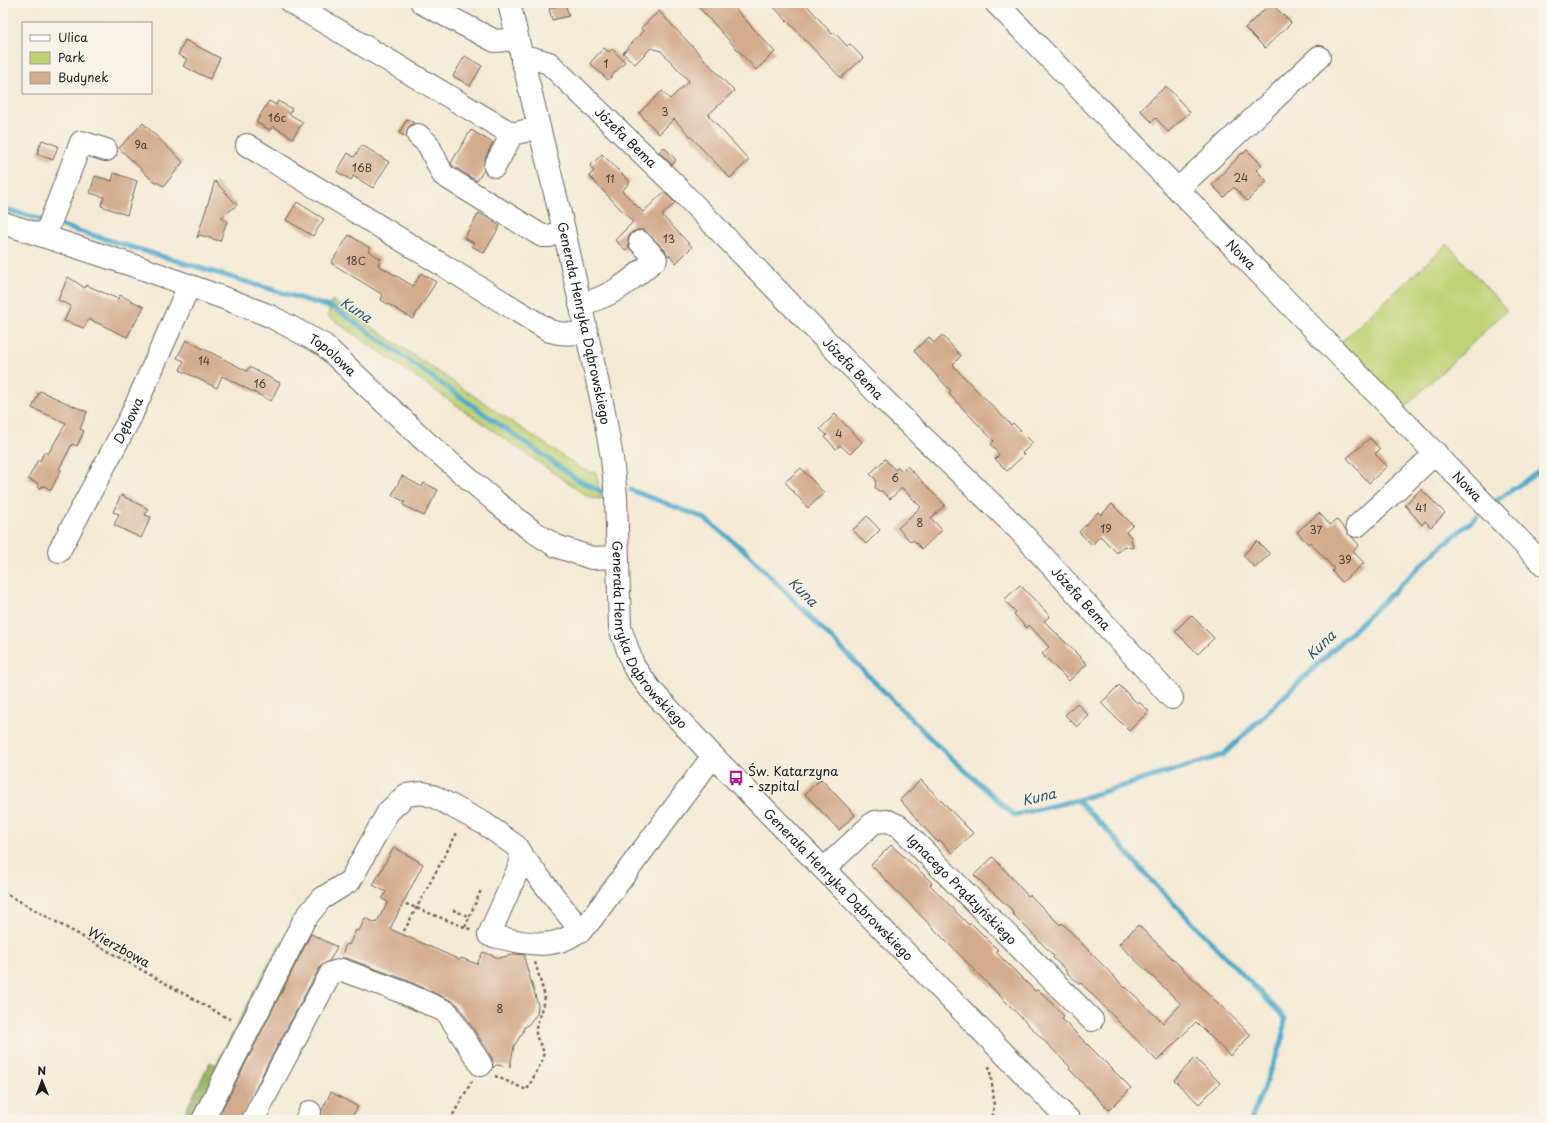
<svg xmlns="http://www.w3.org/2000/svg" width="1547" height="1123" viewBox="0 0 1547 1123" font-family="'Playpen Sans',sans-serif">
	<rect width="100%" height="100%" fill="#f7f3e8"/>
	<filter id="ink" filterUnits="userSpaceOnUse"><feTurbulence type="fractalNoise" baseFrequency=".025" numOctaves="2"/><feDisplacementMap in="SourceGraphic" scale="8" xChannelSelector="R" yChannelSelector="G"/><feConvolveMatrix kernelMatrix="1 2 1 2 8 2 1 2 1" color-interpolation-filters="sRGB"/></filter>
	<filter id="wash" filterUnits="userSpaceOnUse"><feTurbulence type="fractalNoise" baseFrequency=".012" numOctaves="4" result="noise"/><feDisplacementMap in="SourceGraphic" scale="16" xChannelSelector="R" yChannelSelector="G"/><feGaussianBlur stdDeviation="0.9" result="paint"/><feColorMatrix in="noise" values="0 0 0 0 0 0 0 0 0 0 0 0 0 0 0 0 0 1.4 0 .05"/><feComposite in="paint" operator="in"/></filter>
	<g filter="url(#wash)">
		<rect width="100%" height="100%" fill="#f4e9d4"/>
		<path fill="#bfd275" stroke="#6e7748" d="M 1447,244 L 1507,310 L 1404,408 L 1341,342 Z
			M 332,300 L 583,470 L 596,473 L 601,499 L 590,498 L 328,316 Z"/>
		<path fill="#97b466" stroke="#5a6841" d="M 281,940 L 289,944 L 200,1120 L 181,1120 L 210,1062 L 216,1065 Z"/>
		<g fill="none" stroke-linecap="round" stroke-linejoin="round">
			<path stroke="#4aa8c9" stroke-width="5" d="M 3,208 L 45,221
				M 62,226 L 336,309 L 578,480 L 601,491
				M 631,490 L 704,518 L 746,552 L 935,743 L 1014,815 L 1077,800 L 1223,755 L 1437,550 L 1477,517
				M 1496,501 L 1544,468
				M 1077,800 L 1112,835 L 1148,877 L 1285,1018 L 1282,1042 L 1251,1120"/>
		</g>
		<g id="blocks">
			<path fill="#d3ab8d" d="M 695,3 L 730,3 L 775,52 L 756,70 Z
				M 770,3 L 805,3 L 832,34 L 834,32 L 847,46 L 850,44 L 863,58 L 841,78 Z
				M 1271,3 L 1291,23 L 1265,48 L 1245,28 Z
				M 565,4 L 569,16 L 552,20 L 549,9 Z
				M 659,11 L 734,91 L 708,115 L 749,160 L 730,178 L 674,119 L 659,134 L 639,113 L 662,91 L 670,99 L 689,81 L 661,51 L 651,48 L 635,64 L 623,53 L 643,31 L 641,28 Z
				M 185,40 L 220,58 L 210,79 L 183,66 L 187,59 L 178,55 Z
				M 604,48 L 609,52 L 612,49 L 625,62 L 608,80 L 590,63 Z
				M 465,56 L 482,66 L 470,86 L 453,76 Z
				M 1166,86 L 1190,112 L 1168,132 L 1156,118 L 1152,122 L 1140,110 Z
				M 269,101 L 276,105 L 278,101 L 292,109 L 289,114 L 303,122 L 293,138 L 273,126 L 270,130 L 256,122 Z
				M 407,119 L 414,123 L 408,127 L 406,137 L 399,133 Z
				M 143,123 L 183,162 L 164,186 L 152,180 L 119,148 Z
				M 471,130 L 493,143 L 484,160 L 484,170 L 477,181 L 453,166 L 451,163 Z
				M 42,140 L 58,146 L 53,160 L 37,154 Z
				M 362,145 L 389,162 L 373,188 L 353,176 L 351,180 L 337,172 L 348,153 L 354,157 Z
				M 664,147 L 676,160 L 672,165 L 659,152 Z
				M 1247,150 L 1262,165 L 1256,170 L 1267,181 L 1247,201 L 1234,187 L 1224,197 L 1212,185 L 1242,153 L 1243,154 Z
				M 602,154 L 630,182 L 622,191 L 643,212 L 664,192 L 675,203 L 662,215 L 692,247 L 676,263 L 669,255 L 668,256 L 665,250 L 644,230 L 638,230 L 631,233 L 628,239 L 629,247 L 626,251 L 615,240 L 633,222 L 589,176 L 594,171 L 590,166 Z
				M 114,173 L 137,181 L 127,215 L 101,206 L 104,197 L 90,193 L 95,176 L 112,181 Z
				M 215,181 L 237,205 L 221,218 L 227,221 L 220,241 L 200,235 L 197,238 Z
				M 297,202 L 324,219 L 313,236 L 286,220 Z
				M 479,213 L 500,226 L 484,253 L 472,246 L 474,243 L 464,238 Z
				M 349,235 L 370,248 L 368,251 L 381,259 L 378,265 L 413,286 L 421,273 L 436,282 L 413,319 L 381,300 L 383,295 L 331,263 Z
				M 68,277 L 85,288 L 86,285 L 118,299 L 120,295 L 144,307 L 127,337 L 89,319 L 84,328 L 64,321 L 71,306 L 58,300 Z
				M 942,335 L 961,356 L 953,364 L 955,366 L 954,367 L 1011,425 L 1013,423 L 1033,443 L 1022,453 L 1024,455 L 1007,471 L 995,459 L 999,455 L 991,444 L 994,441 L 949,394 L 951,391 L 914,351 L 929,337 L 934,343 Z
				M 186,340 L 247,371 L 249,367 L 280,383 L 271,401 L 222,376 L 217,388 L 180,370 L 184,361 L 177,358 Z
				M 40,391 L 87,412 L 80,429 L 84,431 L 77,446 L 72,444 L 59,469 L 61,470 L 51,490 L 44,486 L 39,488 L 37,483 L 28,479 L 38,460 L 40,461 L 44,452 L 48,454 L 66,423 L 32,408 Z
				M 835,414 L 862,442 L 850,454 L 840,445 L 836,449 L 825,437 L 827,435 L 820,429 Z
				M 1370,438 L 1380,449 L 1375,454 L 1387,466 L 1369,483 L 1347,458 Z
				M 885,459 L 895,470 L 898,467 L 902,471 L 907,466 L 945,505 L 931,518 L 942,530 L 922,549 L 913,540 L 911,542 L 898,528 L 921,507 L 902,488 L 890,499 L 882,491 L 879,491 L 875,488 L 876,480 L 870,474 Z
				M 801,468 L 824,493 L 808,508 L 785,482 Z
				M 402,476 L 422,487 L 424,483 L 438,490 L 424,516 L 403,505 L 405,502 L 392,495 Z
				M 1421,489 L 1445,513 L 1431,527 L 1425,521 L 1422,525 L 1405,505 Z
				M 121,495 L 148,509 L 145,515 L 151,517 L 141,538 L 114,525 L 119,514 L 113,512 Z
				M 1112,504 L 1133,525 L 1126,532 L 1131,537 L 1133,548 L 1124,546 L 1117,553 L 1100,536 L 1092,545 L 1079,532 L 1098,512 L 1101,515 Z
				M 1319,513 L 1330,525 L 1336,519 L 1359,545 L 1353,551 L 1364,563 L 1342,582 L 1332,571 L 1334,569 L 1328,562 L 1310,542 L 1308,544 L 1297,532 Z
				M 867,516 L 880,530 L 866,544 L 853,530 Z
				M 1257,541 L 1270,554 L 1255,568 L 1243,555 Z
				M 1020,585 L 1050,616 L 1044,621 L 1087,664 L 1069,681 L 1042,654 L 1049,647 L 1029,625 L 1027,628 L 1014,614 L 1016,612 L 1004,600 Z
				M 1191,615 L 1214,638 L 1198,654 L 1175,631 Z
				M 1119,685 L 1138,704 L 1139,702 L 1149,711 L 1129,731 L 1101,703 Z
				M 1077,703 L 1089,716 L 1077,727 L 1065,715 Z
				M 821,779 L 855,815 L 839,830 L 805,794 Z
				M 921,780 L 973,833 L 952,853 L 940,840 L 938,842 L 931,835 L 900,800 Z
				M 891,845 L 924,875 L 932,883 L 930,885 L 969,925 L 971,923 L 998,950 L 996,952 L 1035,991 L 1037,990 L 1043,994 L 1064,1016 L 1062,1019 L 1131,1088 L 1109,1110 L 1069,1069 L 1070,1067 L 871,865 Z
				M 394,847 L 423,864 L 390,929 L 460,960 L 461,958 L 477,964 L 483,952 L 499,958 L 516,954 L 525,955 L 525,961 L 538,1005 L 537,1014 L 526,1027 L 524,1027 L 523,1032 L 514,1046 L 510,1067 L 496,1065 L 493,1068 L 492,1058 L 458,1005 L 452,1001 L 406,980 L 346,958 L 341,958 L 346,944 L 349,945 L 356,930 L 359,931 L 365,918 L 376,923 L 388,902 L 382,899 L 386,892 L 373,885 Z
				M 993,857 L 1028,896 L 1030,895 L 1060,925 L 1062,923 L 1125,988 L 1126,987 L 1163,1023 L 1181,1004 L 1119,944 L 1138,925 L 1251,1035 L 1230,1056 L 1196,1022 L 1157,1061 L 1081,983 L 1080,984 L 1065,971 L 1066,970 L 1053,958 L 1054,956 L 1012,913 L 1013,911 L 974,875 Z
				M 311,934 L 337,947 L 330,960 L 320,967 L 267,1065 L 241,1120 L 217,1120 Z
				M 1195,1058 L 1220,1083 L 1199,1104 L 1174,1080 Z
				M 331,1092 L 358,1107 L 350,1120 L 320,1120 L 322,1110 Z"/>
		</g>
	</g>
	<g filter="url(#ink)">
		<use href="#blocks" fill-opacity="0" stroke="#68645c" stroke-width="1"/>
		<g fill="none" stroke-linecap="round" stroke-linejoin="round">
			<defs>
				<g id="minor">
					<path d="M 292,3 L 512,134"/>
					<path d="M 422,3 L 495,41 L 517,39"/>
					<path id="s1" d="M 509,3 L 564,230 L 603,407 L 612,458 L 616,496 L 620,628 L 634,667 L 651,690 L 713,756 L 1069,1120"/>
					<path id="s2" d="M 996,3 L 1544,565"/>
					<path id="s3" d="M 522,61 L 532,58 L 549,63 L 671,181 L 880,396 L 1018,529 L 1172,698"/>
					<path d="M 418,135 L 428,144 L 443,175 L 542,236 L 550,236 L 564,230"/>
					<path d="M 247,145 L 550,331 C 563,335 573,334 586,332"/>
					<path d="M 495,166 L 512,134 L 525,131"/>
					<path d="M 1178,189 L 1319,57"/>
					<path id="s4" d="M 3,223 L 141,268 L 232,301 L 270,316 L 324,345 L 425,441 L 497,503 L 531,530 L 556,546 L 592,558 L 617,557"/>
					<path d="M 45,236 L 81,142 L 106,150"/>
					<path d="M 580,304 C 612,298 632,279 656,259 L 640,242"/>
					<path d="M 1357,526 L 1436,453"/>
					<path id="s5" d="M 59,551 L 131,416 L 189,286"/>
					<path d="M 520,853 L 581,931"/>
					<path id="s6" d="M 824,869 L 874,822 L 888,821 L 899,826 L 1092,1020"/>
					<path d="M 203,1120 L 304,920 L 321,899 L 350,881 L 388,812 L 406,795 L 423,793 L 435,797 L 485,824 L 516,846 L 520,853 L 521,863 L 489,935 C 529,944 559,954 590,921 L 713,756"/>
					<path d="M 253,1120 L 278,1071 L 331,973 L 342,970 L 402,992 L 447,1012 L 481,1065"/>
					<path d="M 306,1120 L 310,1112"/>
				</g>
			</defs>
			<use href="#minor" stroke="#68645c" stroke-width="24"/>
			<path stroke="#68645c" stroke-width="2.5" stroke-dasharray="3 3" stroke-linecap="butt" d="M 3,892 L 227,1018 L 233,1020
				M 406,904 L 472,930
				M 453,910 L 470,917
				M 465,927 L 481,890
				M 404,931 L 458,831
				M 989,1066 C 992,1084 996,1101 992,1120
				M 495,1076 L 527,1090 L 542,1061 L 544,1052 L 536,1036 L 536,1028 L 545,997 L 535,962
				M 450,1120 L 472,1081"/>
			<use href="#minor" stroke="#fff" stroke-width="22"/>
		</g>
	</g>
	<defs>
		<symbol id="bus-bare" viewBox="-9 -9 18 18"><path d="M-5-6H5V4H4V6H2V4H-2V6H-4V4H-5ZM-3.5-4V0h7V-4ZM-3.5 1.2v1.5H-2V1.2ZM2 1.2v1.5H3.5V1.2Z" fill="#b5179e" stroke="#f7f3e8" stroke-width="2.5" paint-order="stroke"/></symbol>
	</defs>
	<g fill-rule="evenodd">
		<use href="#bus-bare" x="725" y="767" width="22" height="22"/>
	</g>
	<g text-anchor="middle" stroke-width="3" stroke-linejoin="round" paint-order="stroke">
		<g font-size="11" fill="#4a4038">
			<text x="606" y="68">1</text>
			<text x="665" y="116">3</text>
			<text x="277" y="122">16c</text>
			<text x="141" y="149">9a</text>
			<text x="362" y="172">16B</text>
			<text x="1241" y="182">24</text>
			<text x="610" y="183">11</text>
			<text x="669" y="243">13</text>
			<text x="356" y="265">18C</text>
			<text x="204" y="365">14</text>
			<text x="260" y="388">16</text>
			<text x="839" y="438">4</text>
			<text x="895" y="482">6</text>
			<text x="1421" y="512">41</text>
			<text x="920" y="527">8</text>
			<text x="1106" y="533">19</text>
			<text x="1316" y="534">37</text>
			<text x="1345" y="564">39</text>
			<text x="500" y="1013">8</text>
		</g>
		<g font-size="13" fill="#1c1c1c" stroke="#f7f3e8">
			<text dy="5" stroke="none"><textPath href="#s3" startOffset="135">Józefa Bema</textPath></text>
			<text dy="5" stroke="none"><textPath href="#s2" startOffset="351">Nowa</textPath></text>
			<text dy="5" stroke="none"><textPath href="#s1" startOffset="329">Generała Henryka Dąbrowskiego</textPath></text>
			<text dy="5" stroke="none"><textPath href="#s4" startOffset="357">Topolowa</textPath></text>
			<text dy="5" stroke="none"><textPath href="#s3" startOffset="459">Józefa Bema</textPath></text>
			<text dy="5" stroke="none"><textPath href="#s5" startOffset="148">Dębowa</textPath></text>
			<text dy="5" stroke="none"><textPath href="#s2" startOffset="675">Nowa</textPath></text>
			<text dy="5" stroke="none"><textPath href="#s3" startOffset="783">Józefa Bema</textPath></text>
			<text dy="5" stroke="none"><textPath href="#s1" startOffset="653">Generała Henryka Dąbrowskiego</textPath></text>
			<text dy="5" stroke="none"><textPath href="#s1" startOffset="977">Generała Henryka Dąbrowskiego</textPath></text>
			<text dy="5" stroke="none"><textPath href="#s6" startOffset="184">Ignacego Prądzyńskiego</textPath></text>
			<text transform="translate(119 947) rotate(29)" y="5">Wierzbowa</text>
		</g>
		<g font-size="13" fill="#1c1c1c" stroke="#f7f3e8" text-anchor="start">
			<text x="748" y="776">Św. Katarzyna<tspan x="748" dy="15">- szpital</tspan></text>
		</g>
		<g font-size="14" font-style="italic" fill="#315b6a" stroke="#f7f3e8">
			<text transform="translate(356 310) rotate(33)" y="5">Kuna</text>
			<text transform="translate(803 592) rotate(45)" y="5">Kuna</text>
			<text transform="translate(1321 645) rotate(-44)" y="5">Kuna</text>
			<text transform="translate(1039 797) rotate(-13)" y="5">Kuna</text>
		</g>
	</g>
	<rect width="1547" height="1123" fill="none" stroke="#f7f3e8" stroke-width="16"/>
	<rect x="22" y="22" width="130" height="72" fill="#f7f3e8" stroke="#9f9d96"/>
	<rect x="30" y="35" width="20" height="6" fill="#ffffff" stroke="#9f9d96"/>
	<text x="58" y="42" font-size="12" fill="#1c1c1c">Ulica</text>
	<rect x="30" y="52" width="20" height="12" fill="#bfd275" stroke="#9f9d96"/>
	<text x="58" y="62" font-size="12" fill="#1c1c1c">Park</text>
	<rect x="30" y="72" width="20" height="12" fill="#d3ab8d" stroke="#9f9d96"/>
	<text x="58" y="82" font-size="12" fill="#1c1c1c">Budynek</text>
	<g transform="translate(42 1081) rotate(359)" stroke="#f7f3e8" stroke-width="3" paint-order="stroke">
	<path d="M0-3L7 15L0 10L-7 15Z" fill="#1c1c1c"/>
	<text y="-6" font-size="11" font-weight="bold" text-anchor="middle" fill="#1c1c1c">N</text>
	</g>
</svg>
